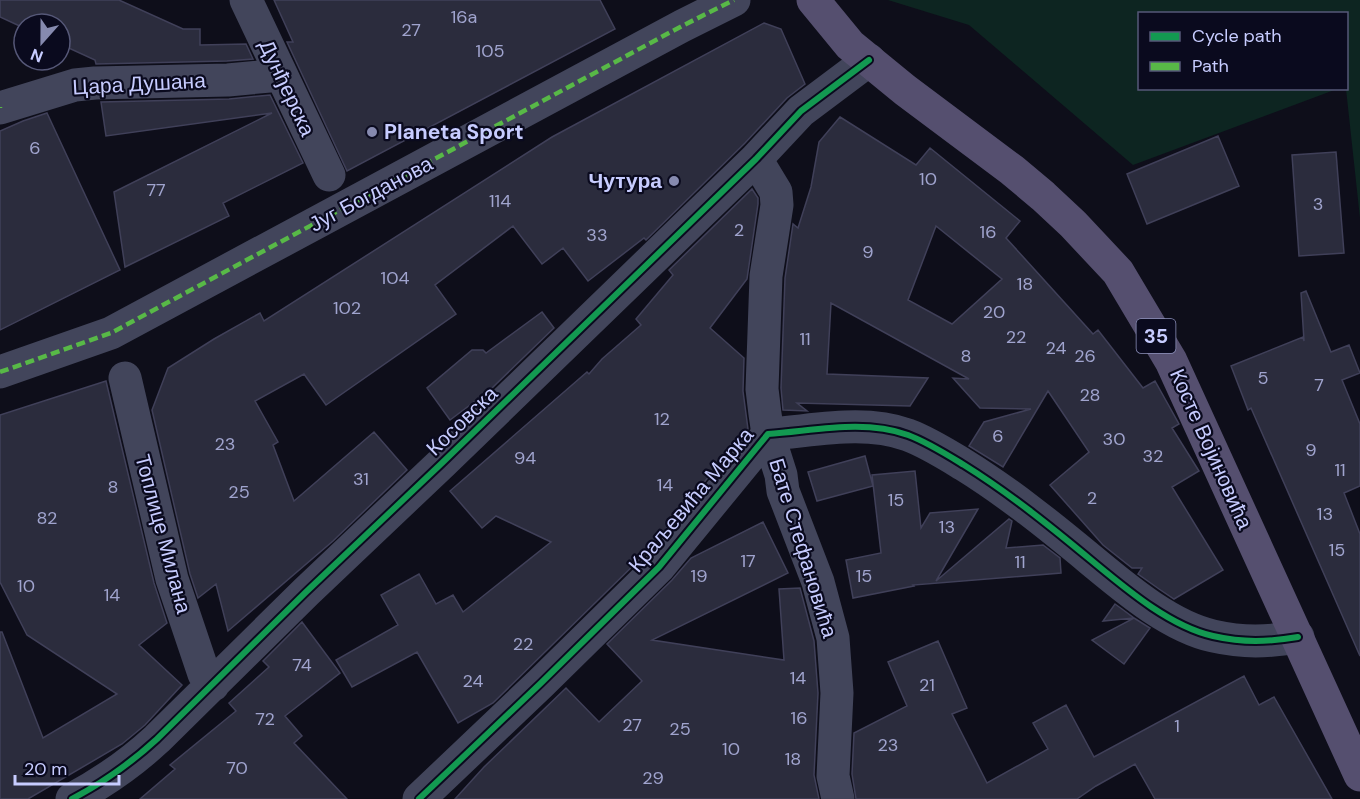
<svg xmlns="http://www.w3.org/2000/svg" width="1360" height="799" viewBox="0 0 1360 799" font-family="'DM Sans',sans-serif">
	<rect width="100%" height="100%" fill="#0e0e1a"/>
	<path fill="#0d2521" d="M 888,0 L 1360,0 L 1360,218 L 1346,89 L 1346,14 L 1140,14 L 1140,88 L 1337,89 L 1133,165 L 969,25 Z"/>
	<path fill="#2b2c3d" stroke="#404059" stroke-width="1.5" fill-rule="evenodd" d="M 0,0 L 119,0 L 183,29 L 200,29 L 200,45 L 246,44 L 253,59 L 227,61 L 96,64 L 95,60 L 60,44 L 60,24 L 24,24 L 24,28 L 0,17 Z
		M 274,0 L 600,0 L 615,29 L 347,171 L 287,42 L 293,42 Z
		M 764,23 L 781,29 L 805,84 L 787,98 L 745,143 L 646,240 L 644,238 L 588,281 L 563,248 L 542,264 L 513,226 L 435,285 L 456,314 L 326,405 L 304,374 L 255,401 L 278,442 L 273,445 L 294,501 L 374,432 L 407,470 L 333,541 L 228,631 L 216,584 L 198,598 L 190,574 L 152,410 L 168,368 L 214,339 L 260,313 L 264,321 L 552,137 Z
		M 270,95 L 303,163 L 223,203 L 229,216 L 125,267 L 114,192 L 272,113 L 106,136 L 101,102 L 229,99 Z
		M 47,113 L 120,270 L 0,330 L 0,131 L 23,121 Z
		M 840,117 L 916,165 L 930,148 L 1020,221 L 1006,238 L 1093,334 L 1098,330 L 1143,388 L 1155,381 L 1179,424 L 1172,428 L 1199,471 L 1172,487 L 1223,570 L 1174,599 L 1159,589 L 1138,574 L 1142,568 L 1132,568 L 1103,545 L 1050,485 L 1089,452 L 1048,391 L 1003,467 L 969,446 L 984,422 L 1031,409 L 980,408 L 953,378 L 969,379 L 831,303 L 827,374 L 928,378 L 910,406 L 797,403 L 807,411 L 783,410 L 781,388 L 785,278 L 793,224 L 798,228 L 811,187 L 819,142 ZM 936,226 L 1002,279 L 952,324 L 908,300 Z
		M 1218,136 L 1239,186 L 1147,224 L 1127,174 Z
		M 1336,152 L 1344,253 L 1299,256 L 1292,155 Z
		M 752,189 L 758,198 L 758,204 L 747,279 L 710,328 L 744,358 L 743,391 L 748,429 L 645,554 L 493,703 L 458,723 L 417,652 L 352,687 L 336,660 L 398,625 L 381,595 L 419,574 L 436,604 L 453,595 L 463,612 L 551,542 L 496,516 L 482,528 L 450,491 L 587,372 L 589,374 L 602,359 L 641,325 L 636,319 L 673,275 L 669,270 Z
		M 1306,291 L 1331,352 L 1349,345 L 1360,373 L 1342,380 L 1360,424 L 1360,486 L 1344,493 L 1360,534 L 1360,656 L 1251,408 L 1248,410 L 1231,366 L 1303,337 L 1304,341 L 1301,293 Z
		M 542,312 L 554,328 L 490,390 L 450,420 L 427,388 L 472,350 L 483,350 L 486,353 Z
		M 106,381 L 154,583 L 167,623 L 139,645 L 182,685 L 145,725 L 122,744 L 28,799 L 0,799 L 0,632 L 2,632 L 43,738 L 117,694 L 27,635 L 0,582 L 0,415 Z
		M 865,456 L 873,486 L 817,501 L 808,472 Z
		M 915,471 L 921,528 L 930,513 L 978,509 L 936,581 L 1009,519 L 1012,521 L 1006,548 L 1043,545 L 1060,558 L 1061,573 L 913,585 L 914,586 L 853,598 L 846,560 L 881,553 L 872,475 Z
		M 763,522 L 788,573 L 652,640 L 784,660 L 779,589 L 800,588 L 814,641 L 818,693 L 814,775 L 819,799 L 455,799 L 484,767 L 566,688 L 599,722 L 642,681 L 607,644 L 672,580 L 691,558 Z
		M 1115,604 L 1122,609 L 1134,618 L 1103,621 Z
		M 1134,618 L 1150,628 L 1124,664 L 1092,640 Z
		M 302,622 L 340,673 L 285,716 L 302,736 L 294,743 L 347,799 L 140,799 L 175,769 L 170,765 L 236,711 L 229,703 L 269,667 L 263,661 Z
		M 938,641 L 967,708 L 952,714 L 987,783 L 1048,749 L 1033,723 L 1066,705 L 1094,757 L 1244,676 L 1259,705 L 1274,697 L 1332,799 L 1155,799 L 1135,764 L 1096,786 L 1077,799 L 856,799 L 852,774 L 854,733 L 907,706 L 888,662 Z"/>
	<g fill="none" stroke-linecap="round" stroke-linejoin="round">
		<path stroke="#42455b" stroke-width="33" d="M 246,0 L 329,175
			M 0,108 L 75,85 L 95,83 L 228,80 L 281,75
			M 756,159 L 776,192 L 777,205 L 766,276 L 762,389 L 765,414 L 768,434 L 781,475 L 783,491 L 818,582 L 833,638 L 837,693 L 833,776 L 838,799
			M 0,372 L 111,333 L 682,26 L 734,0
			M 125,378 L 172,579 L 204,674 L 213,685
			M 72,799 C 104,782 131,763 157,739 L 306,592 L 442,463 L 756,159 L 801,111 L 869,60
			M 419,799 L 541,683 L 659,567 L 768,434 C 814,431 863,419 908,435 C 927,442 946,454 964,465 C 1009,493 1050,526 1091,560 C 1125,588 1169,626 1213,636 C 1244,643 1267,642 1298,637"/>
		<path stroke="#554f6f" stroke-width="33" d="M 813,0 L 850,45 L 905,90 L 1012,170 L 1043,196 L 1073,224 L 1118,272 L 1171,361 L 1360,775"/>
		<path stroke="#58b947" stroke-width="4.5" stroke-dasharray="9 4.5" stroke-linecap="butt" d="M 0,107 L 0,108
			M 0,372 L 111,333 L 682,26 L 734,0"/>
		<defs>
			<path id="cycleway" d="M 72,799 C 104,782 131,763 157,739 L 306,592 L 442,463 L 756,159 L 801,111 L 869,60
				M 419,799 L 541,683 L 659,567 L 768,434 C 814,431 863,419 908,435 C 927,442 946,454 964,465 C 1009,493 1050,526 1091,560 C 1125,588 1169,626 1213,636 C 1244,643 1267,642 1298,637"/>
		</defs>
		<use href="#cycleway" stroke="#0a0a1e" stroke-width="10"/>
		<use href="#cycleway" stroke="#139951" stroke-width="6"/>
	</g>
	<g fill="#868aaf" stroke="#0a0a1e" stroke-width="2">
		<circle cx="372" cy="132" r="6"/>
		<circle cx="674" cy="181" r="6"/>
	</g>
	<g text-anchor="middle" stroke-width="4.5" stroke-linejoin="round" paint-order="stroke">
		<g font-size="18" fill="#a0a4ce">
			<text x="464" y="23">16a</text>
			<text x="411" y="36">27</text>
			<text x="490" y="57">105</text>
			<text x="35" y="154">6</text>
			<text x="928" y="185">10</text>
			<text x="156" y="196">77</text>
			<text x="500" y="207">114</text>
			<text x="1318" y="210">3</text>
			<text x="739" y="236">2</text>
			<text x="988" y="238">16</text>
			<text x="597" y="241">33</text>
			<text x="868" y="258">9</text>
			<text x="395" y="284">104</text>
			<text x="1025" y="290">18</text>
			<text x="347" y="314">102</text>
			<text x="994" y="318">20</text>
			<text x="1016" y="343">22</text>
			<text x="805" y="345">11</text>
			<text x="1056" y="354">24</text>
			<text x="966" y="362">8</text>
			<text x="1085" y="362">26</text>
			<text x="1263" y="384">5</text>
			<text x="1319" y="391">7</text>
			<text x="1090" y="401">28</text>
			<text x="662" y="425">12</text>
			<text x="998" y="442">6</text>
			<text x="1114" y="445">30</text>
			<text x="225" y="450">23</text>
			<text x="1311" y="456">9</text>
			<text x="1153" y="462">32</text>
			<text x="525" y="464">94</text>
			<text x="1340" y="476">11</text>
			<text x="361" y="485">31</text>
			<text x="665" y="491">14</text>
			<text x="113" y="493">8</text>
			<text x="239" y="498">25</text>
			<text x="1092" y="504">2</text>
			<text x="896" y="506">15</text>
			<text x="1325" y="520">13</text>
			<text x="47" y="524">82</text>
			<text x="947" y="533">13</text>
			<text x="1337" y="556">15</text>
			<text x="748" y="567">17</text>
			<text x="1020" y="568">11</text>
			<text x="699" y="582">19</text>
			<text x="864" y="582">15</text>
			<text x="26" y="592">10</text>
			<text x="112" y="601">14</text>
			<text x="523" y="650">22</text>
			<text x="302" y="671">74</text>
			<text x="798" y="684">14</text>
			<text x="473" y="687">24</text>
			<text x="927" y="691">21</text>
			<text x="799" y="724">16</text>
			<text x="265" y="725">72</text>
			<text x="632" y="731">27</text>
			<text x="1177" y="732">1</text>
			<text x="680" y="735">25</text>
			<text x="888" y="751">23</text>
			<text x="731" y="755">10</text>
			<text x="793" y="765">18</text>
			<text x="237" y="774">70</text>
			<text x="653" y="784">29</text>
		</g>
		<rect fill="#0a0a1e" stroke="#8e92bc" stroke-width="1.5" x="1136.5" y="319" width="39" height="34" rx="4.5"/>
		<g font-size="20" font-weight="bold" fill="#c7ccff">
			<text x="1156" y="343">35</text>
		</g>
		<g font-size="21" fill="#c7ccff" stroke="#0a0a1e">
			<text transform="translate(139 84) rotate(-3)" y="7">Цара Душана</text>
			<text transform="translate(287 88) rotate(65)" y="7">Дунђерска</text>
			<text transform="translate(371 194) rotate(-28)" y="7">Југ Богданова</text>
			<text transform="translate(462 421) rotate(-44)" y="7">Косовска</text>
			<text transform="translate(1211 449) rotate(66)" y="7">Косте Војиновића</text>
			<text transform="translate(691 500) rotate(-50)" y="7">Краљевића Марка</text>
			<text transform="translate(163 534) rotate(75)" y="7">Топлице Милана</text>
			<text transform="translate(803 548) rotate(73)" y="7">Бате Стефановића</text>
		</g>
		<g font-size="21" font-weight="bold" fill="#c7ccff" stroke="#0a0a1e" text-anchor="start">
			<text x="384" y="139">Planeta Sport</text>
			<text x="662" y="188" text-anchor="end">Чутура</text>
		</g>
	</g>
	<rect x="1138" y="12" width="210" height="78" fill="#0a0a1e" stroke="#565878" stroke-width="1.5"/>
	<rect x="1150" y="32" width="30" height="9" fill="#139951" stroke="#565878" stroke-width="1.5"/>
	<text x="1192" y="42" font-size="18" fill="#c7ccff">Cycle path</text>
	<rect x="1150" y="62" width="30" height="9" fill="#58b947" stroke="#565878" stroke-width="1.5"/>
	<text x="1192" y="72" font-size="18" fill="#c7ccff">Path</text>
	<g transform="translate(42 42) rotate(201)"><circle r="28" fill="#0a0a1e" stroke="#565878" stroke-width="1.5"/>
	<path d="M0-4.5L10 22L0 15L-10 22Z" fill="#868aaf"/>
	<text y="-9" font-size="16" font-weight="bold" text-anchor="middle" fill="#c7ccff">N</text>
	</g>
	<path d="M15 775v9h104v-9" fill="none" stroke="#c7ccff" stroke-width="3"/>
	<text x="24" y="775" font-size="18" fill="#c7ccff" stroke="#0a0a1e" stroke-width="4.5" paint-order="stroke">20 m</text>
</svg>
